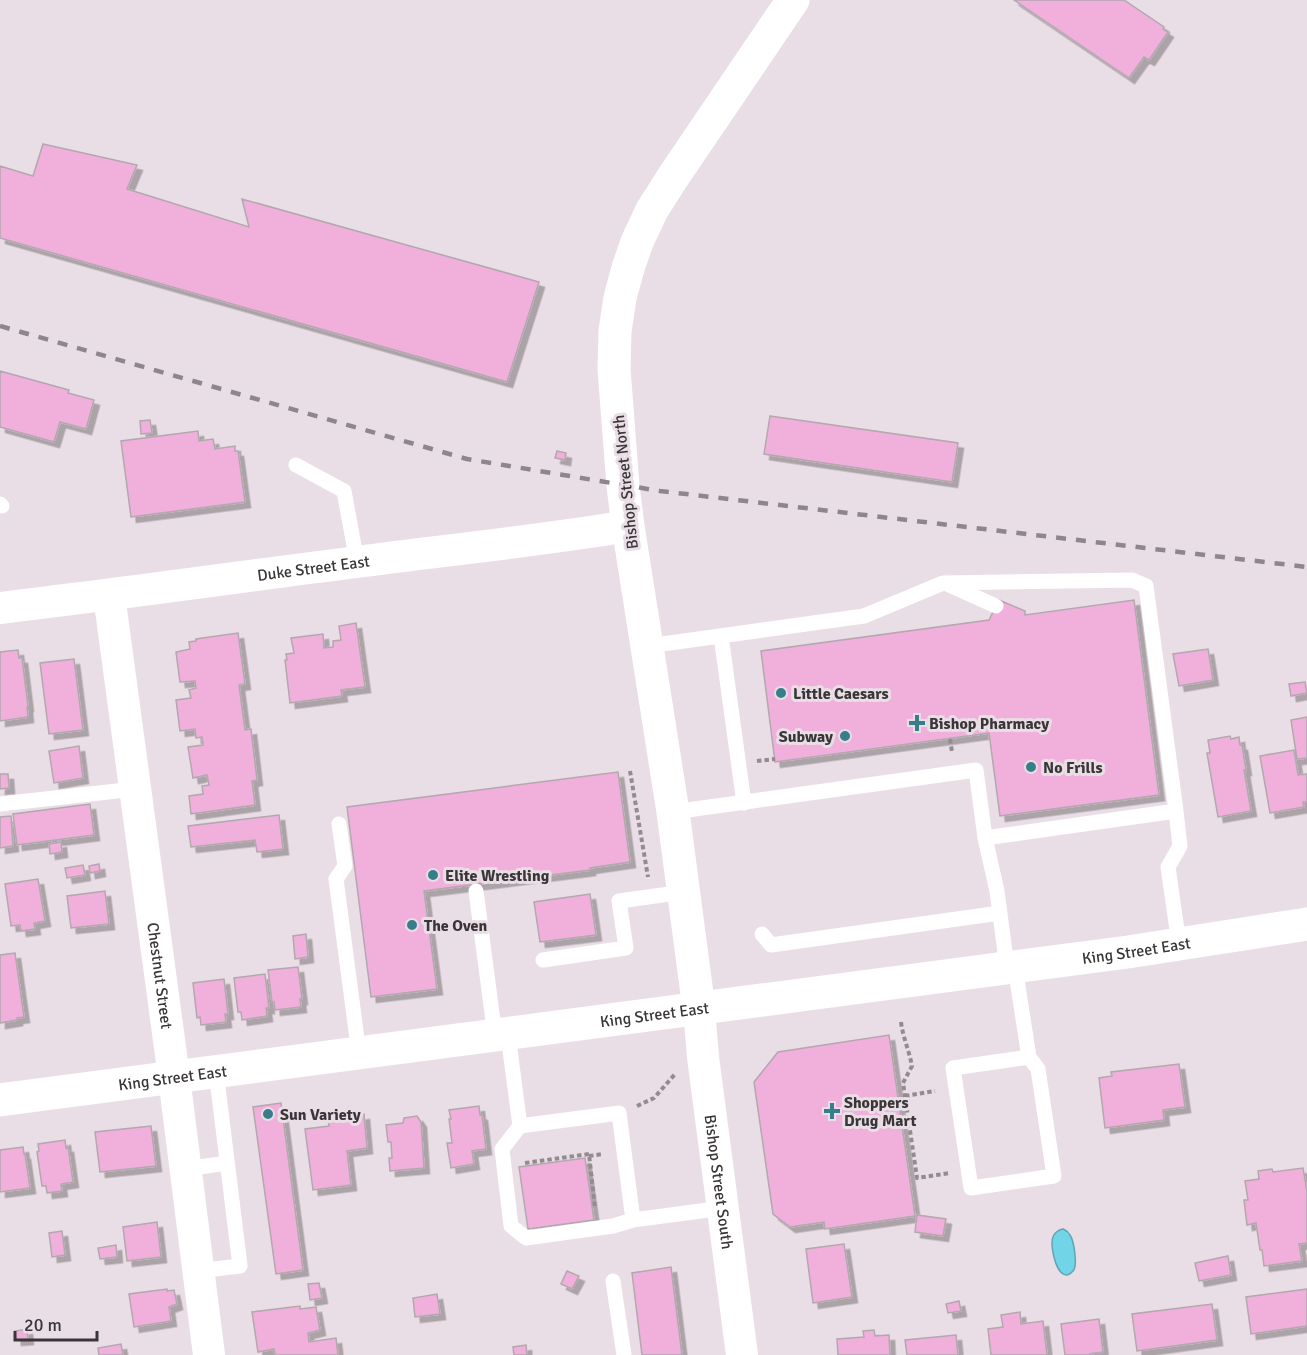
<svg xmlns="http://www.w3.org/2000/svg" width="1307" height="1355" viewBox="0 0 1307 1355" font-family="Signika,sans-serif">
	<defs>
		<filter id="shadow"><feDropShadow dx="5.5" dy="5.5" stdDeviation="0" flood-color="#0004"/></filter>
	</defs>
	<rect width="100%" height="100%" fill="#e9dee5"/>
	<path fill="#72d5e7" stroke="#61a5b2" stroke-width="1.5" d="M 1063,1229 C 1067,1231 1068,1231 1070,1235 C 1074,1241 1078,1266 1073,1271 C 1058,1288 1049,1245 1053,1237 C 1055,1232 1058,1230 1063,1229 Z"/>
	<path fill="#f1afdc" stroke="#b2a8ae" stroke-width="1.5" filter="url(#shadow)" d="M 1014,0 L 1124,0 L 1164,27 L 1163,29 L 1168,32 L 1149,60 L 1144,57 L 1129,78 Z
		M 43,144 L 137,165 L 127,189 L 249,227 L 242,199 L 539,282 L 507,382 L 0,238 L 0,166 L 33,176 Z
		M 0,371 L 69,390 L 68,393 L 94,400 L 86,429 L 60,422 L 54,442 L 0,427 Z
		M 770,416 L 958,443 L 952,482 L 764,454 Z
		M 150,420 L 152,433 L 141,434 L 140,421 Z
		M 198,431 L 199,441 L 213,439 L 215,449 L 235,446 L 235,451 L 238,451 L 245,502 L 131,517 L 121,441 Z
		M 557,451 L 566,453 L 565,460 L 555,458 Z
		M 999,600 L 1025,611 L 1025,615 L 1134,600 L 1159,795 L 1000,816 L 989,733 L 775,762 L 761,651 L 989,620 Z
		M 356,623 L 365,687 L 341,690 L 342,696 L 290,703 L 285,660 L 287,660 L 286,654 L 294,653 L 291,638 L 323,634 L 324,648 L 333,647 L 333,641 L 341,640 L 339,626 Z
		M 238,633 L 245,684 L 239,685 L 245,730 L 251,729 L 257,780 L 252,781 L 255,805 L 191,814 L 189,796 L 203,794 L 202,786 L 209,785 L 207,775 L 193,778 L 188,747 L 203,745 L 202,737 L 196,738 L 195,729 L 180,731 L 176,700 L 191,698 L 189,690 L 196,688 L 195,681 L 180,682 L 176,652 L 190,649 L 189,642 L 196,641 L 196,639 Z
		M 1208,649 L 1213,680 L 1179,686 L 1173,654 Z
		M 18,650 L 19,658 L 22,658 L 28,706 L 27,707 L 28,717 L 0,721 L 0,652 Z
		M 74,659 L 83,730 L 49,734 L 40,663 Z
		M 1305,682 L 1307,693 L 1291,696 L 1289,684 Z
		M 1307,717 L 1307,758 L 1297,759 L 1291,720 Z
		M 1230,736 L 1231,739 L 1239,737 L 1240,745 L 1242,745 L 1246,770 L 1244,770 L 1251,811 L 1218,817 L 1207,753 L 1210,753 L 1208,740 Z
		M 79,746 L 83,778 L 54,783 L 49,751 Z
		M 1294,750 L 1298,775 L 1307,774 L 1307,802 L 1303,802 L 1304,807 L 1270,813 L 1260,756 Z
		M 618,772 L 630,862 L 590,868 L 590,870 L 424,891 L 437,989 L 371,997 L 347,807 Z
		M 0,774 L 8,774 L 9,788 L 0,789 Z
		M 90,804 L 94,835 L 17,845 L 13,814 Z
		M 279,815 L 283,849 L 257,852 L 255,840 L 191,847 L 188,826 Z
		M 11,816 L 13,846 L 0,848 L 0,817 Z
		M 61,842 L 62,852 L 50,854 L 49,844 Z
		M 99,864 L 100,871 L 90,873 L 89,866 Z
		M 83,865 L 85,875 L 67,878 L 65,868 Z
		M 38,879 L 45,921 L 34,923 L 35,929 L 21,931 L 20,925 L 11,926 L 5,884 Z
		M 105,891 L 109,924 L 71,928 L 67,896 Z
		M 590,894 L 596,935 L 540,942 L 534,902 Z
		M 306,934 L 308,957 L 295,959 L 293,936 Z
		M 15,953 L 24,1017 L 17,1018 L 17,1020 L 0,1023 L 0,955 Z
		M 298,967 L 302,999 L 300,999 L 301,1007 L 275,1010 L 274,1002 L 272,1002 L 268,970 Z
		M 265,974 L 269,1008 L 266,1008 L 267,1016 L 242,1020 L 241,1012 L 238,1012 L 234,978 Z
		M 224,979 L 228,1014 L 225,1014 L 226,1022 L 201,1025 L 200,1017 L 197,1018 L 193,983 Z
		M 889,1035 L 915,1216 L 825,1229 L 824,1222 L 790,1227 L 773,1214 L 754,1082 L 778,1052 Z
		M 1179,1064 L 1185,1107 L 1163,1110 L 1164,1120 L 1105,1128 L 1099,1078 L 1112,1076 L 1111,1072 Z
		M 281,1103 L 303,1270 L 276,1274 L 253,1107 Z
		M 479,1106 L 480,1115 L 482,1115 L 486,1149 L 472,1151 L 474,1164 L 451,1168 L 447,1143 L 452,1143 L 449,1119 L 451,1119 L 449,1110 Z
		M 364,1114 L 367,1148 L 347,1151 L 351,1185 L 313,1190 L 305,1129 L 329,1126 L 328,1119 Z
		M 417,1116 L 421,1122 L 424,1168 L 390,1171 L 389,1158 L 392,1158 L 391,1142 L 388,1142 L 386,1125 L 403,1123 L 404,1118 Z
		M 151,1126 L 156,1166 L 100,1172 L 95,1132 Z
		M 65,1140 L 66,1148 L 68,1147 L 73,1182 L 61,1184 L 62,1191 L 47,1193 L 46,1186 L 42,1186 L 37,1152 L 39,1151 L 38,1144 Z
		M 23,1147 L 24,1154 L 25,1154 L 30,1188 L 0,1192 L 0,1150 Z
		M 585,1158 L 594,1220 L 528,1229 L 519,1167 Z
		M 1303,1168 L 1307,1192 L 1307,1243 L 1299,1244 L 1302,1261 L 1264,1266 L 1262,1250 L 1260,1250 L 1256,1223 L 1247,1225 L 1244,1200 L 1248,1200 L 1245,1181 L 1259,1179 L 1258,1171 L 1272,1169 L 1273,1172 Z
		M 917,1215 L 946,1219 L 943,1236 L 915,1232 Z
		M 157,1222 L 161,1257 L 127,1261 L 123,1227 Z
		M 62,1231 L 65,1255 L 52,1257 L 49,1233 Z
		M 844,1244 L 852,1297 L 813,1303 L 806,1249 Z
		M 116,1245 L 117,1257 L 100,1259 L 98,1248 Z
		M 1228,1256 L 1231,1275 L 1199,1281 L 1195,1263 Z
		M 671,1267 L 682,1355 L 642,1355 L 632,1273 Z
		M 567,1271 L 579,1276 L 572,1289 L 561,1284 Z
		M 319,1283 L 322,1298 L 310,1300 L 308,1284 Z
		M 167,1289 L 167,1291 L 174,1290 L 177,1304 L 169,1307 L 171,1321 L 134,1327 L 129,1294 Z
		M 1307,1289 L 1307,1326 L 1251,1334 L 1246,1297 Z
		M 437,1294 L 440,1314 L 415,1317 L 413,1298 Z
		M 959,1301 L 961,1311 L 948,1313 L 946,1304 Z
		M 1212,1304 L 1217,1340 L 1137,1351 L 1132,1314 Z
		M 300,1306 L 300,1309 L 316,1307 L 320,1330 L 308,1333 L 309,1342 L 336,1338 L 338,1355 L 275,1355 L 274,1349 L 258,1352 L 252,1312 Z
		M 1020,1312 L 1021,1324 L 1043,1321 L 1047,1355 L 991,1355 L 988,1329 L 1003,1327 L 1001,1315 Z
		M 1099,1319 L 1103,1352 L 1090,1354 L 1090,1355 L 1065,1355 L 1061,1324 Z
		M 27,1329 L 28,1339 L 16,1340 L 15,1331 Z
		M 874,1330 L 875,1336 L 889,1335 L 890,1355 L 838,1355 L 837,1339 L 864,1337 L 863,1331 Z
		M 956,1335 L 958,1355 L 907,1355 L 905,1340 Z
		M 121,1344 L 123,1355 L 99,1355 L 98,1348 Z
		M 526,1345 L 527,1355 L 514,1355 L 513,1347 Z"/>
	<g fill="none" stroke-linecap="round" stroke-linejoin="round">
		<path stroke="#938b90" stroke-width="4" stroke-dasharray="4.5 3" stroke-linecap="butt" d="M 950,739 L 952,752
			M 757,761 L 775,759
			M 630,771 L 648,877
			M 901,1022 C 903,1038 909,1050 912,1066 L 903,1083 L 917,1178 L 950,1173
			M 905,1096 L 935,1091
			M 637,1106 L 654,1098 L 676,1073
			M 589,1156 L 603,1154
			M 525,1163 L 589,1154 L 595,1209"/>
		<path stroke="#fff" stroke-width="15" d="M 296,465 L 344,491 L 357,562
			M 0,504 L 2,506
			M 949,585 L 996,606
			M 721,636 L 744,803
			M 648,646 L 864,616 L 943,583 L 1132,580 L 1146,586 L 1176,811
			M 0,804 L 135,789
			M 673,812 L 976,770 L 985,838 L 997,891 L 1007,968
			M 339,824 L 345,866 L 336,879 L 359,1054
			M 985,838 L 1176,811 L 1180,846 L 1168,867 L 1179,944
			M 476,891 L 495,1036
			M 762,934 L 771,945 L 1000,913
			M 543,960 L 626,948 L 619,901 L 684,892
			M 1015,967 L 1029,1057 L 1038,1069 L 1054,1176 L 971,1188 L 953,1068 L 1029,1057
			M 508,1035 L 520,1126 L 619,1113 L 633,1220 L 723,1208
			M 520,1126 L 502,1149 L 511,1226 L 526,1238 L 613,1226 L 633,1220
			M 186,1169 L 227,1163
			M 198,1271 L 240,1266 L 216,1071
			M 613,1281 L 624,1355"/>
		<g stroke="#fff" stroke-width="32">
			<path id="s1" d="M 109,595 L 174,1077 L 209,1355"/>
			<path id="s2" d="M 0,608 C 119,594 238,577 357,562 C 448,550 538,541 628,526"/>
			<path id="s3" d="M 699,1009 L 703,1057 L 742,1355"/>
		</g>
		<g stroke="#fff" stroke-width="33">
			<path d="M 699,1009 L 673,812 L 628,526 L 623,486 L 614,369 L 615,331 L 620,298 L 628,268 L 637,242 L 652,210 L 673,177 L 793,0"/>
			<path id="s4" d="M 0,1100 L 1128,952 L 1307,924"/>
		</g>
		<path stroke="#8d868a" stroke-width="4.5" stroke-dasharray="10 10" stroke-linecap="butt" d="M 0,326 L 467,459 L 660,491 L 1307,567"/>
	</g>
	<g fill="#387e8a" stroke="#e9dee5" stroke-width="2">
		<circle cx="781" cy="693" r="6"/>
		<path d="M914 714h6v6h6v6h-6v6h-6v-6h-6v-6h6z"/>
		<circle cx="845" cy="736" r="6"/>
		<circle cx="1031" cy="767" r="6"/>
		<circle cx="433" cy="875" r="6"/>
		<circle cx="412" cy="925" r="6"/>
		<path d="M829 1102h6v6h6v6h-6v6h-6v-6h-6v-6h6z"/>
		<circle cx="268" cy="1114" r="6"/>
	</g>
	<g text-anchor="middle" stroke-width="6" stroke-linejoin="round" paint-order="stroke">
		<g font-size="16" fill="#3a3638" stroke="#e9dee5">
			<text transform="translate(625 482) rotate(-96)" y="6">Bishop Street North</text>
			<text dy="6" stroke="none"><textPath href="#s2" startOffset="316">Duke Street East</textPath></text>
			<text dy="6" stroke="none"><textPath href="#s4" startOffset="1146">King Street East</textPath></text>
			<text dy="6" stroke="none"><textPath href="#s1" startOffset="384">Chestnut Street</textPath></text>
			<text dy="6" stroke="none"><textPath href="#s4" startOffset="660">King Street East</textPath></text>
			<text dy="6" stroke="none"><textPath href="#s4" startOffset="174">King Street East</textPath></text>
			<text dy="6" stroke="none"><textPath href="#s3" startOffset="174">Bishop Street South</textPath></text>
		</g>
		<g font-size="16" font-weight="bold" fill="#3a3638" stroke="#e9dee5" text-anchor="start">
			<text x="793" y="699">Little Caesars</text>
			<text x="929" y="729">Bishop Pharmacy</text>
			<text x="833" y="742" text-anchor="end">Subway</text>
			<text x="1043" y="773">No Frills</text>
			<text x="445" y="881">Elite Wrestling</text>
			<text x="424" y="931">The Oven</text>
			<text x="844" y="1108">Shoppers<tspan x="844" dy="18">Drug Mart</tspan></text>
			<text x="280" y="1120">Sun Variety</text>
		</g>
	</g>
	<path d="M15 1331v9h82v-9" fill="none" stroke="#3a3638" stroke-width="3"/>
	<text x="24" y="1331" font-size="18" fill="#3a3638" stroke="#e9dee5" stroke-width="4.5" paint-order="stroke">20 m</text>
</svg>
